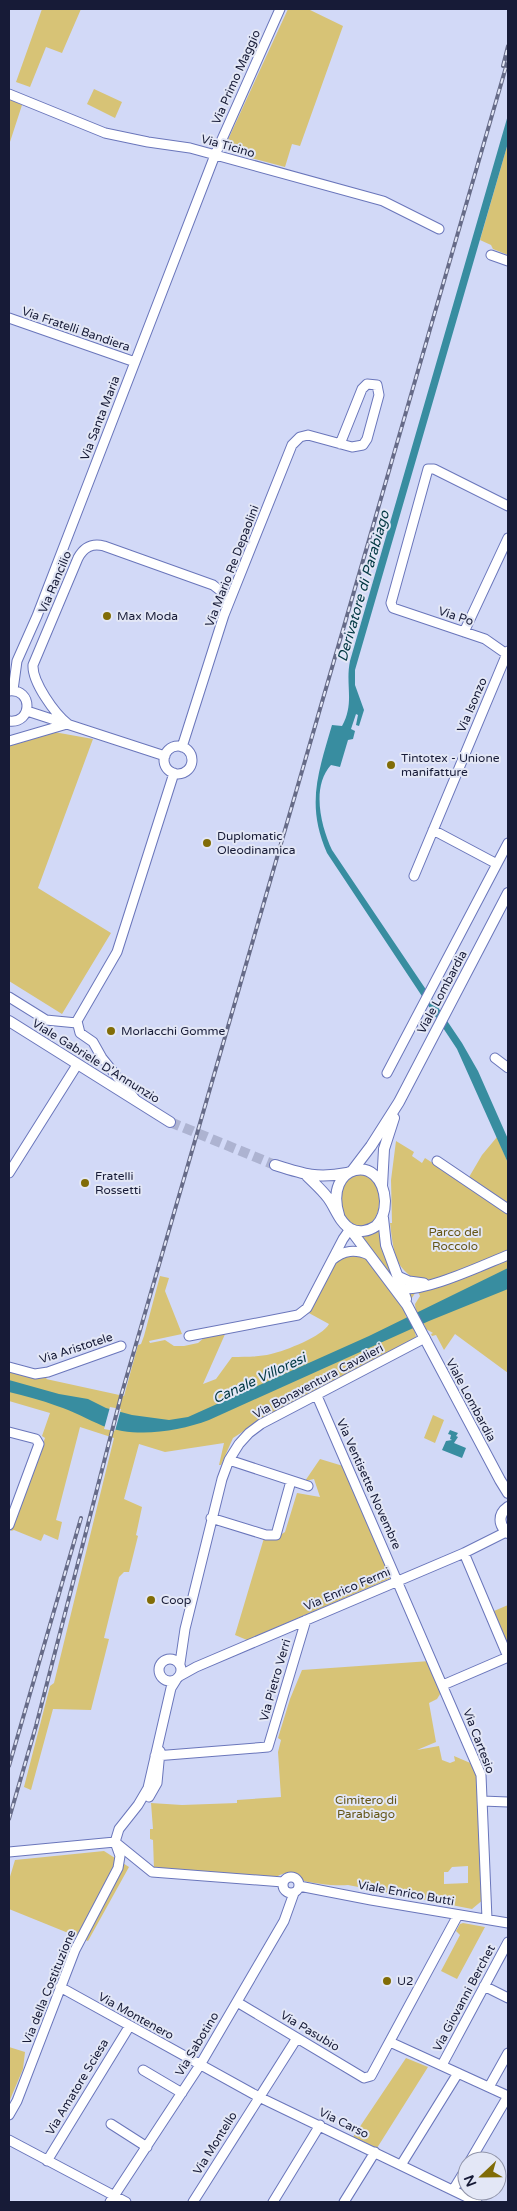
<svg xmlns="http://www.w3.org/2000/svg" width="517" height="2211" viewBox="0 0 517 2211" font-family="'Varela Round',sans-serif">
	<rect width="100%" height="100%" fill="#d2d9f7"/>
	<path fill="#d7c376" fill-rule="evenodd" d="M 42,9 L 81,9 L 62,53 L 46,47 L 30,87 L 16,82 Z
		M 288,9 L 308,9 L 343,26 L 300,146 L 292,144 L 285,167 L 232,153 L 226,144 Z
		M 94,89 L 122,102 L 115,118 L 87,104 Z
		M 9,99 L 22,105 L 9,145 Z
		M 508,143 L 508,255 L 493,249 L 491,245 L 480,240 Z
		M 54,732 L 93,739 L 38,888 L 111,933 L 62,1014 L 9,981 L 9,746 Z
		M 497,1137 L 508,1163 L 508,1373 L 455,1334 L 444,1350 L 436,1335 L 432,1336 L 431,1334 L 433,1333 L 426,1329 L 424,1324 L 414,1328 L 416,1337 L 414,1342 L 253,1425 L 233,1438 L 221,1465 L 219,1465 L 224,1443 L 165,1452 L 139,1444 L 124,1499 L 142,1507 L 136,1535 L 138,1536 L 129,1572 L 124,1572 L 119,1577 L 104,1638 L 109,1639 L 91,1710 L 53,1709 L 31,1790 L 24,1787 L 50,1686 L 54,1683 L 114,1438 L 80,1427 L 56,1520 L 62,1522 L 58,1540 L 44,1534 L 41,1541 L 14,1530 L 11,1531 L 45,1438 L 42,1436 L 50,1413 L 9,1401 L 9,1368 L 50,1374 L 46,1379 L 124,1396 L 138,1345 L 141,1344 L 144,1336 L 160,1276 L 169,1278 L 165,1291 L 182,1334 L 149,1341 L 150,1343 L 165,1340 L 174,1346 L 184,1346 L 198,1343 L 205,1337 L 226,1332 L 203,1384 L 216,1379 L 232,1357 C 245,1357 259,1357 271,1354 C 285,1351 323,1336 329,1324 L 307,1312 L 338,1258 L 354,1254 L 366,1258 L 397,1298 L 405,1311 L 406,1317 L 416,1313 L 415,1304 L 420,1296 L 417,1290 L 410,1301 L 406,1291 L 415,1284 C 410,1273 409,1276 403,1269 C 393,1258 392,1237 390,1223 L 392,1223 L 391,1180 L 396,1141 L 414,1152 L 412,1156 L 422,1163 L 425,1158 L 465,1184 L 482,1155 Z
		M 361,1174 C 364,1175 368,1177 371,1179 C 384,1190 382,1226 361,1228 C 358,1228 353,1225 350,1225 C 336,1204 335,1196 349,1176 Z
		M 380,1227 L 397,1286 L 358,1236 L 368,1235 Z
		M 433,1415 L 444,1420 L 435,1443 L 424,1438 Z
		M 320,1459 L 343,1466 L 391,1578 L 247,1640 L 235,1635 L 264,1538 L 274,1539 L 285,1532 L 297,1493 L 320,1497 L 314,1479 L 305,1481 Z
		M 508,1605 L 508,1645 L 494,1611 Z
		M 430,1661 L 442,1691 L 437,1699 L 429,1703 L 436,1742 L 417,1750 L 439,1746 L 442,1760 L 450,1763 L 455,1761 L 454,1756 L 475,1765 L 479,1776 L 484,1899 L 472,1909 L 348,1885 C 336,1886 313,1884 301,1880 C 289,1875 292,1869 276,1877 L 154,1869 L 153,1840 L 150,1839 L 150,1829 L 153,1829 L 151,1803 L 182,1805 L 237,1803 L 237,1800 L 281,1797 L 278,1752 L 281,1740 L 278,1738 L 290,1699 L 302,1670 ZM 468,1866 L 468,1883 L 444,1884 L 444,1872 L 448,1872 L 452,1867 Z
		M 104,1851 L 129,1867 L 88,1941 L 9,1909 L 9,1880 L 15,1860 Z
		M 463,1923 L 485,1927 L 457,1979 L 441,1971 L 460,1935 L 456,1931 L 460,1924 Z
		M 9,2047 L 25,2052 L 23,2069 L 9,2102 Z
		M 406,2058 L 428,2067 L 377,2148 L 353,2137 Z"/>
	<path fill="#388da0" d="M 508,115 L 508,143 L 355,670 L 355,685 L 364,710 L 359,726 L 356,725 L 358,715 L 356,714 L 351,729 L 355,731 L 353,739 L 348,740 L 340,767 L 331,765 C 311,787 321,826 332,850 L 462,1043 L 478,1071 L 508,1139 L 508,1163 L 457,1049 L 327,853 C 306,805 318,773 332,725 L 342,726 C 355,703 345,685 350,661 Z
		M 508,1268 L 508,1289 L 429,1321 L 209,1420 C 177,1432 135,1438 103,1426 C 87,1419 73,1411 57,1406 C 41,1400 25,1396 9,1392 L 9,1380 L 59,1394 L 88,1399 L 106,1408 L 132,1415 L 169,1420 L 188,1417 L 369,1336 Z
		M 450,1430 L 458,1433 L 456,1436 L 458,1437 L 454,1443 L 466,1448 L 462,1458 L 442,1450 L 446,1441 L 452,1440 L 450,1439 L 451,1435 L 448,1434 Z"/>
	<path fill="#d2d9f7" d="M 110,1407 L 121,1409 L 115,1431 L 104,1429 Z"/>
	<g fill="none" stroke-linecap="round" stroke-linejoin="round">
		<path stroke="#adb3d1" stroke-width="10" stroke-dasharray="10 5" stroke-linecap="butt" d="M 170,1122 L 275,1165"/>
		<defs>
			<path id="minor" d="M 9,94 L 105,133 L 148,142 L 190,148 L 383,201 L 439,229
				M 491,255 L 508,261
				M 9,318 L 135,362
				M 508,506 L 434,469 L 428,469 L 391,603 L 393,608 L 485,639 L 508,655
				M 464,632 L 508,538
				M 13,690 L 17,661 L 37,616 L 215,155 L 280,9
				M 9,691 C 33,688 33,724 9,721
				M 27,711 L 165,756
				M 68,724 C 55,714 32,682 33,665 L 78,558 C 84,547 92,543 104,546 L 213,585 L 222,592 L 227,607
				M 9,741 L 67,724
				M164 760a14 14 0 1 1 28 0a14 14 0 1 1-28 0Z
				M 182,747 L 224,615 L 292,445 L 300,437 L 308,435 L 352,447 L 363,445 L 367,439 L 379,395 L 377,385 L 367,384 L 362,389 L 340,444
				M 433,830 L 497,864
				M 414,876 L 508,651
				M 9,997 L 46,1020 L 77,1023
				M 495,1058 L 508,1068
				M 387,1073 L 508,843
				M 135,1099 L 102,1058 L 93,1042 L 80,1033 L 77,1021 L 117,952 L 174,773
				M 437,1161 L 508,1209
				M 9,1173 L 77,1065
				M 332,1260 C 344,1250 355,1249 369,1255
				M 398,1276 L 409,1281 L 424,1283
				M 398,1288 C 420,1295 485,1264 508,1255
				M 189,1336 L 298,1315 L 307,1308 L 343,1239 L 350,1229
				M 9,1367 L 35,1374 L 48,1372 L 121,1346
				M 317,1396 L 481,1775 L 487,1919
				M 9,1432 L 36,1439 L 39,1444 L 9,1525
				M 229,1460 L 308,1486
				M 211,1518 L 266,1535 L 276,1535 L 291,1481
				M 464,1553 L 508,1657
				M159 1670a11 11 0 1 1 22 0a11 11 0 1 1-22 0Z
				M 180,1663 L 185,1629 L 222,1479 L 229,1460 L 239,1444 L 249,1433 L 261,1424 L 425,1338
				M 178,1677 L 196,1667 L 464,1553 L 506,1532
				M 443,1685 L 508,1657
				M 155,1756 L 268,1747 L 306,1620
				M 149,1797 L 157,1783 L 160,1751
				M 482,1801 L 508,1802
				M 115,1842 L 152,1872 L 283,1882
				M 9,1852 L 115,1842
				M283 1885a8 8 0 1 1 16 0a8 8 0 1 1-16 0Z
				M 299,1886 L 371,1900 L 508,1923
				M 484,1986 L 508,1998
				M 60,1987 L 259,2097 L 477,2202
				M 237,2002 L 364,2078 L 371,2076 L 458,1915
				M 390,2042 L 508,2096
				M 442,2065 L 508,1942
				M 143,2070 L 182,2093
				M 489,2087 L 508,2053
				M 9,2115 L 17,2101 L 75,1950 L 118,1868 L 120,1856 L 115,1842 L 119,1829 L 138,1805 L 148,1788 L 171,1688 L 176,1680
				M 111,2124 L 147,2147
				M 9,2140 L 126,2202
				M 47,2161 L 129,2027
				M 470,2161 L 508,2096
				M 401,2165 L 458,2073
				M 453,2190 L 467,2167
				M 110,2202 L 200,2065 L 284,1921 L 294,1893
				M 193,2202 L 297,2038
				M 273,2202 L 320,2125
				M 344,2202 L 375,2152"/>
			<path id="major" d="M 9,1021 L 170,1122
				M 275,1165 C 303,1174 317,1179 347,1173
				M 352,1171 L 371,1146 L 399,1102 L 508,893
				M 307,1176 C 314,1183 322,1190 328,1198 C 335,1207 340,1224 351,1229 C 359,1233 369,1231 376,1226 C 383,1219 385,1210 385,1201 C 382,1151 323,1164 339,1215
				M 382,1186 L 384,1149 L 394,1118
				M 383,1218 L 386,1245 L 406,1299
				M 350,1229 L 407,1305 L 500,1480 L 508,1493
				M 508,1507 C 498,1514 498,1525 508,1533"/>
		</defs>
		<use href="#minor" stroke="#6a76bb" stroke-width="11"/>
		<use href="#major" stroke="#6a76bb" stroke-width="12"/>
		<use href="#minor" stroke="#fff" stroke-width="9"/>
		<use href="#major" stroke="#fff" stroke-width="10"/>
		<defs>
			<path id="rail" d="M 503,66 L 508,46
				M 9,1766 L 81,1518
				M 9,1819 L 36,1726 L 121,1396 L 508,60"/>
		</defs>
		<use href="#rail" stroke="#666b88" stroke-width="4"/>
		<use href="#rail" stroke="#e3e7f6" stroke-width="2" stroke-dasharray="5.5" stroke-linecap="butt"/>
	</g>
	<g fill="#816c06" stroke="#e3e7f6" stroke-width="2">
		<circle cx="107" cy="616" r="5"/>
		<circle cx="391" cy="765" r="5"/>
		<circle cx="207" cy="843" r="5"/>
		<circle cx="111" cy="1031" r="5"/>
		<circle cx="85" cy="1183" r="5"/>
		<circle cx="151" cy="1600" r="5"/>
		<circle cx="387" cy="1981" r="5"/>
	</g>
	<g text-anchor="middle" stroke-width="4" stroke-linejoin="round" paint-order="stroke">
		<g font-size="12" fill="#171b37" stroke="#e3e7f6">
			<text transform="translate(236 77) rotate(-66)" y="4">Via Primo Maggio</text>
			<text transform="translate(228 146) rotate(16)" y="4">Via Ticino</text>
			<text transform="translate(76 329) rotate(19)" y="4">Via Fratelli Bandiera</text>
			<text transform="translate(100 418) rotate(-69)" y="4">Via Santa Maria</text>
			<text transform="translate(232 566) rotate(-69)" y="4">Via Mario Re Depaolini</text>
			<text transform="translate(55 582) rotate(-67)" y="4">Via Rancilio</text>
			<text transform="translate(456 616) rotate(18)" y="4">Via Po</text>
			<text transform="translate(472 705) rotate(-67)" y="4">Via Isonzo</text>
			<text transform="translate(442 992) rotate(-62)" y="4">Viale Lombardia</text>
			<text transform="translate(96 1061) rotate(32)" y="4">Viale Gabriele D'Annunzio</text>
			<text transform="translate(76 1348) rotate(-18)" y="4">Via Aristotele</text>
			<text transform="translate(318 1381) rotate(-28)" y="4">Via Bonaventura Cavalieri</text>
			<text transform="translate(471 1400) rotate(62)" y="4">Viale Lombardia</text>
			<text transform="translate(369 1484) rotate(66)" y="4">Via Ventisette Novembre</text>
			<text transform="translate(347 1589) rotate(-23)" y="4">Via Enrico Fermi</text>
			<text transform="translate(275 1680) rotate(-74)" y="4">Via Pietro Verri</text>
			<text transform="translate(479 1741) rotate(69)" y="4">Via Cartesio</text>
			<text transform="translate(406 1893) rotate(10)" y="4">Viale Enrico Butti</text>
			<text transform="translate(49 1987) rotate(-68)" y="4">Via della Costituzione</text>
			<text transform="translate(464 1998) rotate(-62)" y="4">Via Giovanni Berchet</text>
			<text transform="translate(136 2016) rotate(29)" y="4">Via Montenero</text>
			<text transform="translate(310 2031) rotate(31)" y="4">Via Pasubio</text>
			<text transform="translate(197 2044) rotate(-59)" y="4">Via Sabotino</text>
			<text transform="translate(77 2087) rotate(-59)" y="4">Via Amatore Sciesa</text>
			<text transform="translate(344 2123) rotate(26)" y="4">Via Carso</text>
			<text transform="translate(215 2143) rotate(-58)" y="4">Via Montello</text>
		</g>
		<g font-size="12" fill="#171b37" stroke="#e3e7f6" text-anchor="start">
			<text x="117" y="620">Max Moda</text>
			<text x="401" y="762">Tintotex - Unione<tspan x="401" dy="14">manifatture</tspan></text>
			<text x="217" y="840">Duplomatic<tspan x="217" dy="14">Oleodinamica</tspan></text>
			<text x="121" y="1035">Morlacchi Gomme</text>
			<text x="95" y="1180">Fratelli<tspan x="95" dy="14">Rossetti</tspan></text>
			<text x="161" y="1604">Coop</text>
			<text x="397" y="1985">U2</text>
		</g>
		<g font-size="12" fill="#655617" stroke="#e3e7f6">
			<text x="455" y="1236">Parco del<tspan x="455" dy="14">Roccolo</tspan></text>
			<text x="366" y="1804">Cimitero di<tspan x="366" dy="14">Parabiago</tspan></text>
		</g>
		<g font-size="14" font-style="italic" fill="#023843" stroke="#e3e7f6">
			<text transform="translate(363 586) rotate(-74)" y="5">Derivatore di Parabiago</text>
			<text transform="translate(259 1378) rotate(-25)" y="5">Canale Villoresi</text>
		</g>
	</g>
	<rect width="517" height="2211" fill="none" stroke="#171b37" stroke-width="20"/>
	<g transform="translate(482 2176) rotate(248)"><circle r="24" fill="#e3e7f6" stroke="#9195aa"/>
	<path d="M0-4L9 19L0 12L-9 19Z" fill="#816c06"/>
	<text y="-8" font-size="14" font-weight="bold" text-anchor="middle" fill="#171b37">N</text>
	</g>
</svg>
